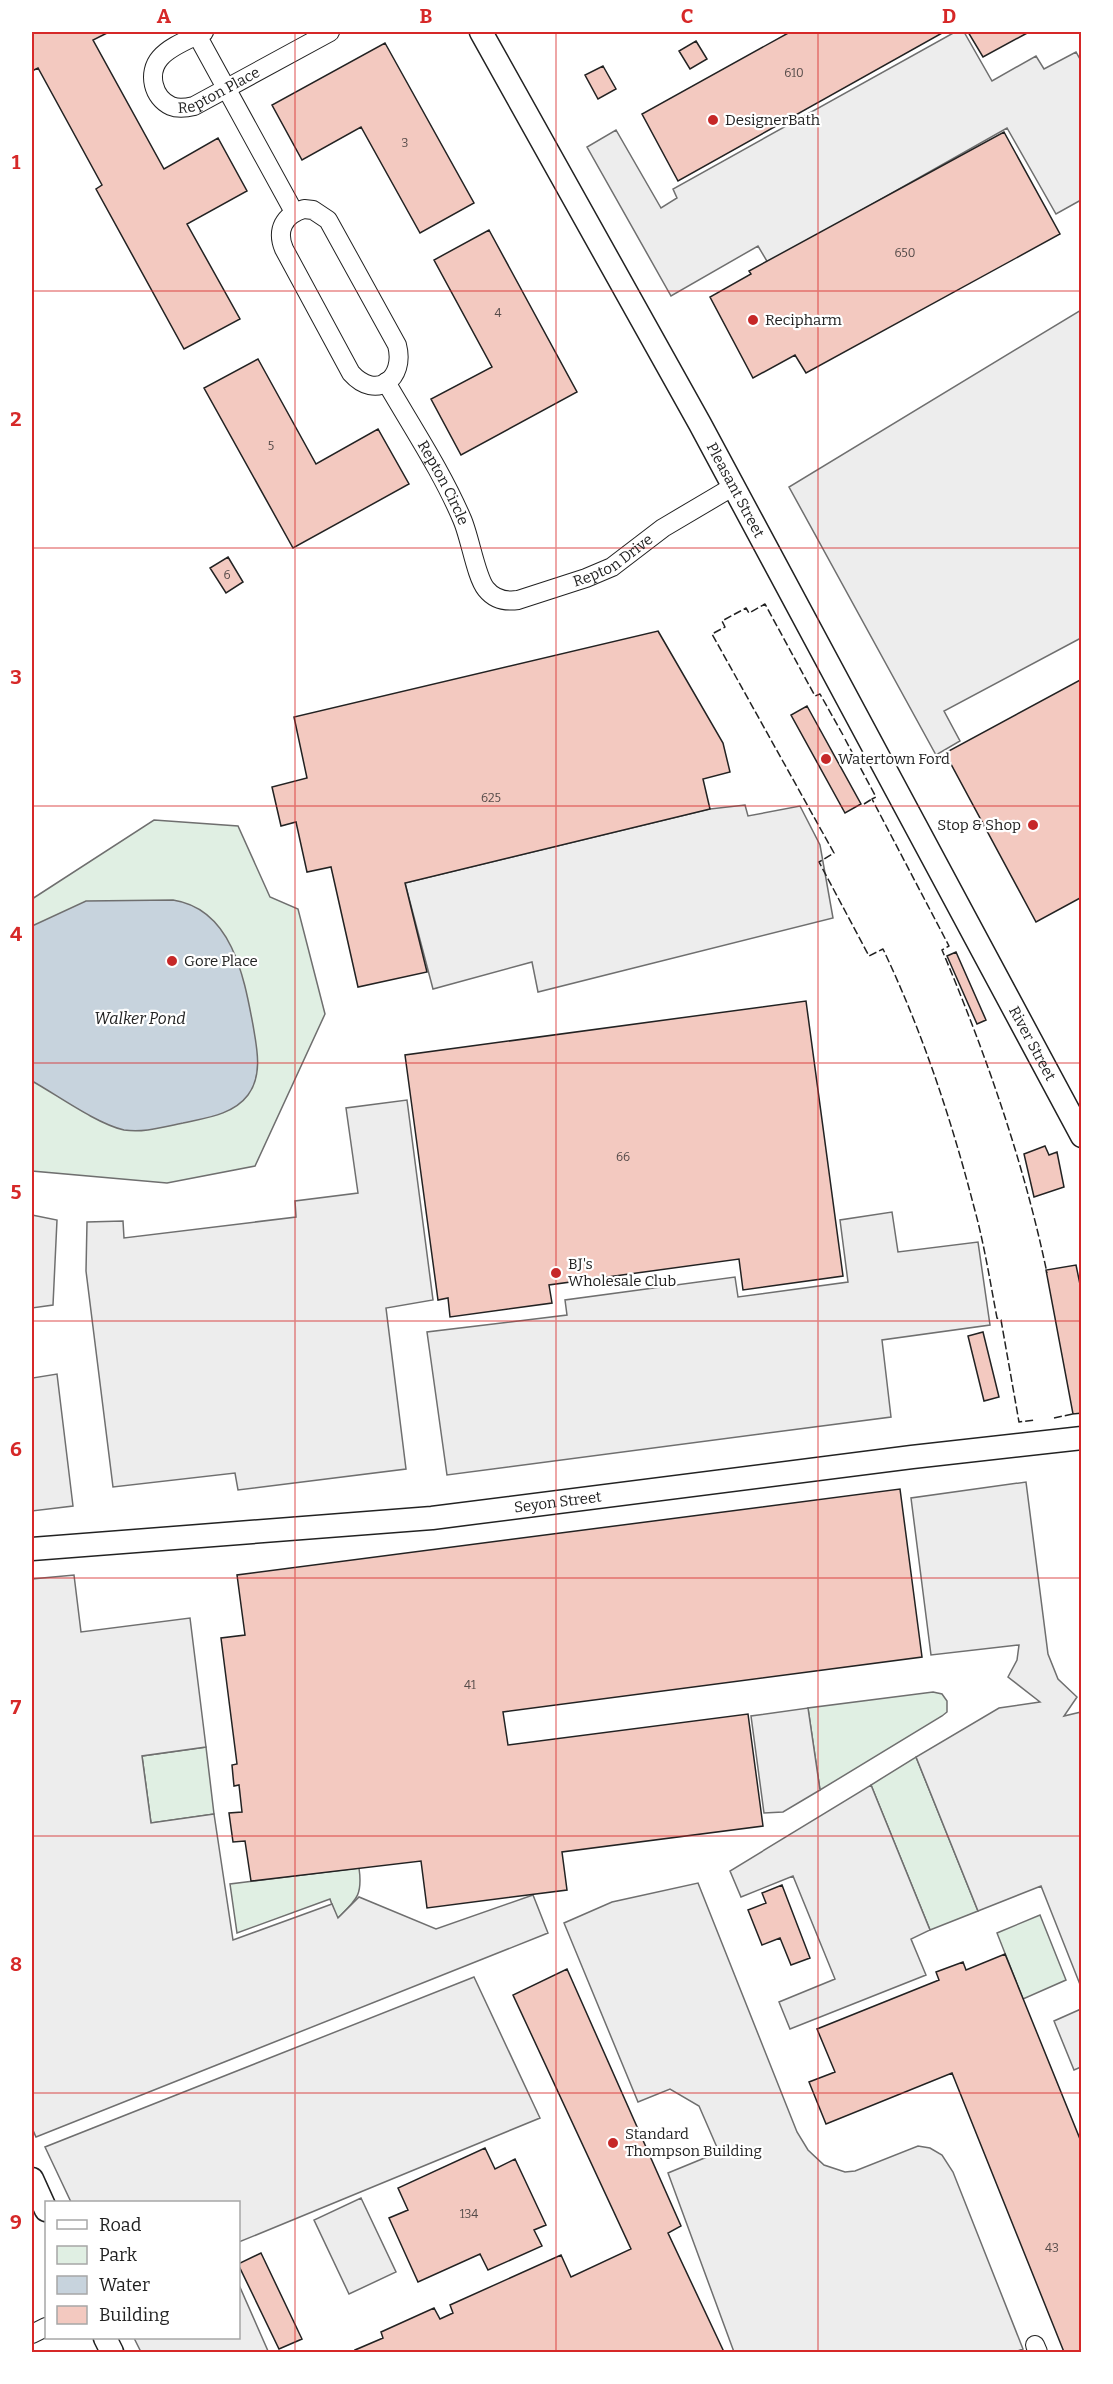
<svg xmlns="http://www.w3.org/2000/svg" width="1113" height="2384" viewBox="0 0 1113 2384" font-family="Bitter,serif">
	<rect width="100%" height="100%" fill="#fff"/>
	<path fill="#e0efe3" stroke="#6f6f6f" stroke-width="1.5" d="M 154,820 L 238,826 L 270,897 L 298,909 L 325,1014 L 255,1166 L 167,1183 L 32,1171 L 32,899 Z
		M 933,1692 L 942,1694 L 947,1701 L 947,1712 L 942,1716 L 820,1790 L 808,1708 Z
		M 206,1747 L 214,1814 L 151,1823 L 142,1756 Z
		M 916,1757 L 978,1911 L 930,1930 L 871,1785 Z
		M 359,1868 C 363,1896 356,1900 337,1919 L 330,1899 L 237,1933 L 230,1884 Z
		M 1040,1915 L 1066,1980 L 1023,1999 L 997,1933 Z"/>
	<path fill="#ededed" stroke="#6f6f6f" stroke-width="1.5" d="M 955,32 L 964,32 L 992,81 L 1036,56 L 1044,69 L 1076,52 L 1081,61 L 1081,200 L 1056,214 L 1007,128 L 768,263 L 758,246 L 671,296 L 587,147 L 616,130 L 661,208 L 677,198 L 673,189 Z
		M 1081,310 L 1081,638 L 944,711 L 960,741 L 936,755 L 789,487 Z
		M 745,805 L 748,816 L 800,806 L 820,845 L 833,918 L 538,992 L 532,962 L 433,989 L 405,883 L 710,809 Z
		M 407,1100 L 433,1300 L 386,1308 L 406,1469 L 238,1490 L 235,1473 L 113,1487 L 86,1271 L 87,1222 L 123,1221 L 124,1238 L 296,1217 L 295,1201 L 358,1193 L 346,1108 Z
		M 892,1212 L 898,1252 L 978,1242 L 990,1325 L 882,1340 L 891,1417 L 447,1475 L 427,1332 L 567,1315 L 565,1300 L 735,1277 L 738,1297 L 848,1282 L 840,1220 Z
		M 32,1215 L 57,1220 L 53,1305 L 32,1308 Z
		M 32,1370 L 33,1378 L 57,1374 L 73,1506 L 32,1511 Z
		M 1026,1482 L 1048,1654 L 1058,1679 L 1077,1697 L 1064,1716 L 1081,1712 L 1081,1987 L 1041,1886 L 978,1911 L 916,1757 L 999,1708 L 1040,1702 L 1008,1677 L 1017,1660 L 1019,1645 L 931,1655 L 911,1498 Z
		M 74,1575 L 81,1632 L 190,1618 L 206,1747 L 142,1756 L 151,1823 L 214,1814 L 233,1940 L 332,1904 L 338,1918 L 359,1897 L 436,1929 L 533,1895 L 548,1933 L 36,2137 L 32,2128 L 32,1579 Z
		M 808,1708 L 820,1790 L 783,1812 L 764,1813 L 751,1716 Z
		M 871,1785 L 930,1930 L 911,1939 L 926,1975 L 790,2029 L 779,2002 L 835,1979 L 793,1876 L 741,1897 L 730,1871 Z
		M 698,1883 L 797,2132 L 808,2150 L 824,2165 L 845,2172 L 855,2171 L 918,2146 L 930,2148 L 942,2155 L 953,2172 L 1023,2349 L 1015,2352 L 734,2352 L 668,2173 L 719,2152 L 699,2106 L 670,2089 L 638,2102 L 564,1923 L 612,1902 Z
		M 474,1977 L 540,2118 L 239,2242 L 238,2202 L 71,2202 L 45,2147 Z
		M 1081,2009 L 1081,2067 L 1074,2070 L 1054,2021 Z
		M 361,2198 L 396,2272 L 349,2294 L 314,2220 Z
		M 239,2285 L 268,2351 L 264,2352 L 141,2352 L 134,2338 L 238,2338 Z"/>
	<path fill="#c7d3dd" stroke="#6f6f6f" stroke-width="1.5" d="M 173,900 C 232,909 244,977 253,1025 C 257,1048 263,1075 248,1095 C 233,1115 205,1118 183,1123 C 163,1127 144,1133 124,1130 C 97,1124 57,1095 32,1081 L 32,926 L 86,901 Z"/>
	<path fill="#f3c9c0" stroke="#222" stroke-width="1.5" d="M 32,32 L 109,32 L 93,40 L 164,169 L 218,138 L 247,191 L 187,224 L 240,319 L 184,349 L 96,189 L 102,185 L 38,68 L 32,71 Z
		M 790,32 L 944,32 L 678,181 L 642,114 Z
		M 968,32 L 1029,32 L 983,57 Z
		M 696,41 L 707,59 L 690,69 L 679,51 Z
		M 385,43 L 474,203 L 420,233 L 361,127 L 302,160 L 272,105 Z
		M 603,66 L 616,89 L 598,99 L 585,75 Z
		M 1004,132 L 1060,234 L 806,373 L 795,355 L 753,378 L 710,297 L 751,274 L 749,271 Z
		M 489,230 L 577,392 L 461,455 L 431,399 L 492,367 L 434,260 Z
		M 258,359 L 316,464 L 378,429 L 409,484 L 293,548 L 204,388 Z
		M 228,557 L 243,582 L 226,593 L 210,568 Z
		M 658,631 L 723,743 L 730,772 L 703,779 L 710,809 L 405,883 L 427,972 L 358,987 L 331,867 L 307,872 L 296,822 L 281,826 L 272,787 L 307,778 L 294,717 Z
		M 1082,679 L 1082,897 L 1036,922 L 945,753 Z
		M 807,706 L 861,804 L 845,813 L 791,715 Z
		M 956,952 L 986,1020 L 977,1024 L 947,956 Z
		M 806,1001 L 843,1276 L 743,1290 L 739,1259 L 549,1285 L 552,1303 L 450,1317 L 448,1298 L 438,1300 L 405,1055 Z
		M 1045,1146 L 1049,1155 L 1057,1152 L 1064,1187 L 1034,1197 L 1024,1154 Z
		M 1076,1265 L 1082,1294 L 1082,1413 L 1073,1414 L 1046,1270 Z
		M 983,1332 L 999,1397 L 984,1401 L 968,1336 Z
		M 900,1489 L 922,1657 L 503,1712 L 508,1745 L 748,1714 L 763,1826 L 562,1852 L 567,1890 L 427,1908 L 421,1861 L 251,1881 L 245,1841 L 233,1842 L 229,1813 L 242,1812 L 239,1785 L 234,1786 L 233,1776 L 232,1765 L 237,1764 L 221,1638 L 245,1635 L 237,1575 Z
		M 782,1885 L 810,1958 L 791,1965 L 780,1938 L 762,1945 L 748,1910 L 766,1903 L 762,1893 Z
		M 1005,1954 L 1082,2144 L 1082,2352 L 1064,2352 L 952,2073 L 826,2124 L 809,2082 L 835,2072 L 817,2029 L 939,1980 L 936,1972 L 963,1962 L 966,1970 Z
		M 567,1969 L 681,2226 L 668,2233 L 724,2352 L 356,2352 L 355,2350 L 383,2338 L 381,2332 L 434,2308 L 440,2319 L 453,2313 L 450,2305 L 561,2255 L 571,2277 L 631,2249 L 513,1995 Z
		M 485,2148 L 495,2169 L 515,2159 L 546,2225 L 534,2230 L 542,2246 L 488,2270 L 480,2254 L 418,2282 L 389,2218 L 408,2210 L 398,2188 Z
		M 261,2253 L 302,2339 L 279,2349 L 238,2264 Z"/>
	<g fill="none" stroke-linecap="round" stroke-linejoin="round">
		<defs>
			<g id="minor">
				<path id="s1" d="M 204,32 C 190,39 170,46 160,58 C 147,73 153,98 171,106 C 178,109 186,108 194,106 L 330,32"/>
				<path d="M 197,35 L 294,212"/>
				<path d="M 304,209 L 313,210 L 328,220 L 397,345 C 406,379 376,401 351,373 L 284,249 C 276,230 284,215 304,209 Z"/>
				<path id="s2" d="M 386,382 C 412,427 442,472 462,519 C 470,537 476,577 486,589 C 494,599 505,602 518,600 L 586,578 L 612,567 L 663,528 L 734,486"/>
				<path d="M 32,2334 L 46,2327"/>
				<path d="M 1035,2345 L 1038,2352"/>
			</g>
			<g id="tertiary">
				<path id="s3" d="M 481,32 L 700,424 L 1082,1136"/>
				<path id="s4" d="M 32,1549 L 432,1518 L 912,1457 L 1082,1438"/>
				<path d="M 32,2179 L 46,2210"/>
				<path d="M 105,2338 L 112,2352"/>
			</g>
		</defs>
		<use href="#minor" stroke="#222" stroke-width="20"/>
		<use href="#tertiary" stroke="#222" stroke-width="25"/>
		<use href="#minor" stroke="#fff" stroke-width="18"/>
		<use href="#tertiary" stroke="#fff" stroke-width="22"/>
		<path stroke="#222" stroke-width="1.5" stroke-dasharray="8 3" stroke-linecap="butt" d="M 843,735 L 820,694 L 815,696 L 765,604 L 749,613 L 746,608 L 722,621 L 725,627 L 712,634 L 834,853 L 819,862 L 869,956 L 883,949 C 922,1031 951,1118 974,1207 C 984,1243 990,1281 997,1318 L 1001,1320 L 1019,1422 L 1035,1420
			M 845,739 L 876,797 L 872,799 L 949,946 L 942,950 C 986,1054 1024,1163 1047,1273
			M 864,804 L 872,799
			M 1054,1418 L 1073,1414 L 1072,1412"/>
	</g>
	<path fill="none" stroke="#d62828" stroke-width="1.5" stroke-opacity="0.55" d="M 295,32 L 295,2352M 556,32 L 556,2352M 818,32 L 818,2352M 32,291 L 1082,291M 32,548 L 1082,548M 32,806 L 1082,806M 32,1063 L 1082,1063M 32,1321 L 1082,1321M 32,1578 L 1082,1578M 32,1836 L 1082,1836M 32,2093 L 1082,2093"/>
	<g fill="#c62828" stroke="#fff" stroke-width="2">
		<circle cx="713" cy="120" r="6"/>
		<circle cx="753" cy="320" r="6"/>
		<circle cx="826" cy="759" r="6"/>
		<circle cx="1033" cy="825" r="6"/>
		<circle cx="172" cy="961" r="6"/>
		<circle cx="556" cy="1273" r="6"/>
		<circle cx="613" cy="2143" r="6"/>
	</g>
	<g text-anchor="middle" stroke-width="4.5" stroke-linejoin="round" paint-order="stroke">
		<g font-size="12" fill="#564c4a">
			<text x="794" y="77">610</text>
			<text x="405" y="147">3</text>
			<text x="905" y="257">650</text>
			<text x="498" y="317">4</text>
			<text x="271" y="450">5</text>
			<text x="227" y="579">6</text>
			<text x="491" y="802">625</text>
			<text x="623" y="1161">66</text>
			<text x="470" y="1689">41</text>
			<text x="469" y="2218">134</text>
			<text x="1052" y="2252">43</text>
		</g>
		<g font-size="15" fill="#222" stroke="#fff">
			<text dy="5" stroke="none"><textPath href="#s1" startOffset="160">Repton Place</textPath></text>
			<text dy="5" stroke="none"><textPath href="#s2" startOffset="116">Repton Circle</textPath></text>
			<text dy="5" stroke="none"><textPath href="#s3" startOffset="524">Pleasant Street</textPath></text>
			<text dy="5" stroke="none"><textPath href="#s2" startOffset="370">Repton Drive</textPath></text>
			<text dy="5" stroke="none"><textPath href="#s3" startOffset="1152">River Street</textPath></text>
			<text dy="5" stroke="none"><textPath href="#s4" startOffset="528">Seyon Street</textPath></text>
		</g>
		<g font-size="15" fill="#222" stroke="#fff" text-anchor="start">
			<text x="725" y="125">DesignerBath</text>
			<text x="765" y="325">Recipharm</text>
			<text x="838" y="764">Watertown Ford</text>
			<text x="1021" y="830" text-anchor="end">Stop &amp; Shop</text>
			<text x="184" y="966">Gore Place</text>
			<text x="568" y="1269">BJ's<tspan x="568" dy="17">Wholesale Club</tspan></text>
			<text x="625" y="2139">Standard<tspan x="625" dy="17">Thompson Building</tspan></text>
		</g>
		<g font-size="16" font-style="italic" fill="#222" stroke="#fff">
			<text x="140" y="1024">Walker Pond</text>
		</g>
	</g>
	<rect width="1113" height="2384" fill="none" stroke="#ffffff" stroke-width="66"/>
	<rect x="45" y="2201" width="195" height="138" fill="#ffffff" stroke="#a7a7a7" stroke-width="1.5"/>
	<rect x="57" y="2220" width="30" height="9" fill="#ffffff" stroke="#a7a7a7" stroke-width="1.5"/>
	<text x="99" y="2231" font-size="18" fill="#222222">Road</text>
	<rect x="57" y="2246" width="30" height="18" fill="#e0efe3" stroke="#a7a7a7" stroke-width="1.5"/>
	<text x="99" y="2261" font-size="18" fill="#222222">Park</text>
	<rect x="57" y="2276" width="30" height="18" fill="#c7d3dd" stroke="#a7a7a7" stroke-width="1.5"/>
	<text x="99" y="2291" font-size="18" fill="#222222">Water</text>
	<rect x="57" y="2306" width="30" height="18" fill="#f3c9c0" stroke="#a7a7a7" stroke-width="1.5"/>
	<text x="99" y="2321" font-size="18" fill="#222222">Building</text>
	<rect x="33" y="33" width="1047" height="2318" fill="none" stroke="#d62828" stroke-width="2"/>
	<g font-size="20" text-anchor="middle" font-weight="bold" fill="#d62828">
		<text x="164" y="23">A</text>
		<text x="426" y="23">B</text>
		<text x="687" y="23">C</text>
		<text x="949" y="23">D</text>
		<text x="16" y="169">1</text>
		<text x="16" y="426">2</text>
		<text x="16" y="684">3</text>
		<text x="16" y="941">4</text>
		<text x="16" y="1199">5</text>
		<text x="16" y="1456">6</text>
		<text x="16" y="1714">7</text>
		<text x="16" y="1971">8</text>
		<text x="16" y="2229">9</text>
	</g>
</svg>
